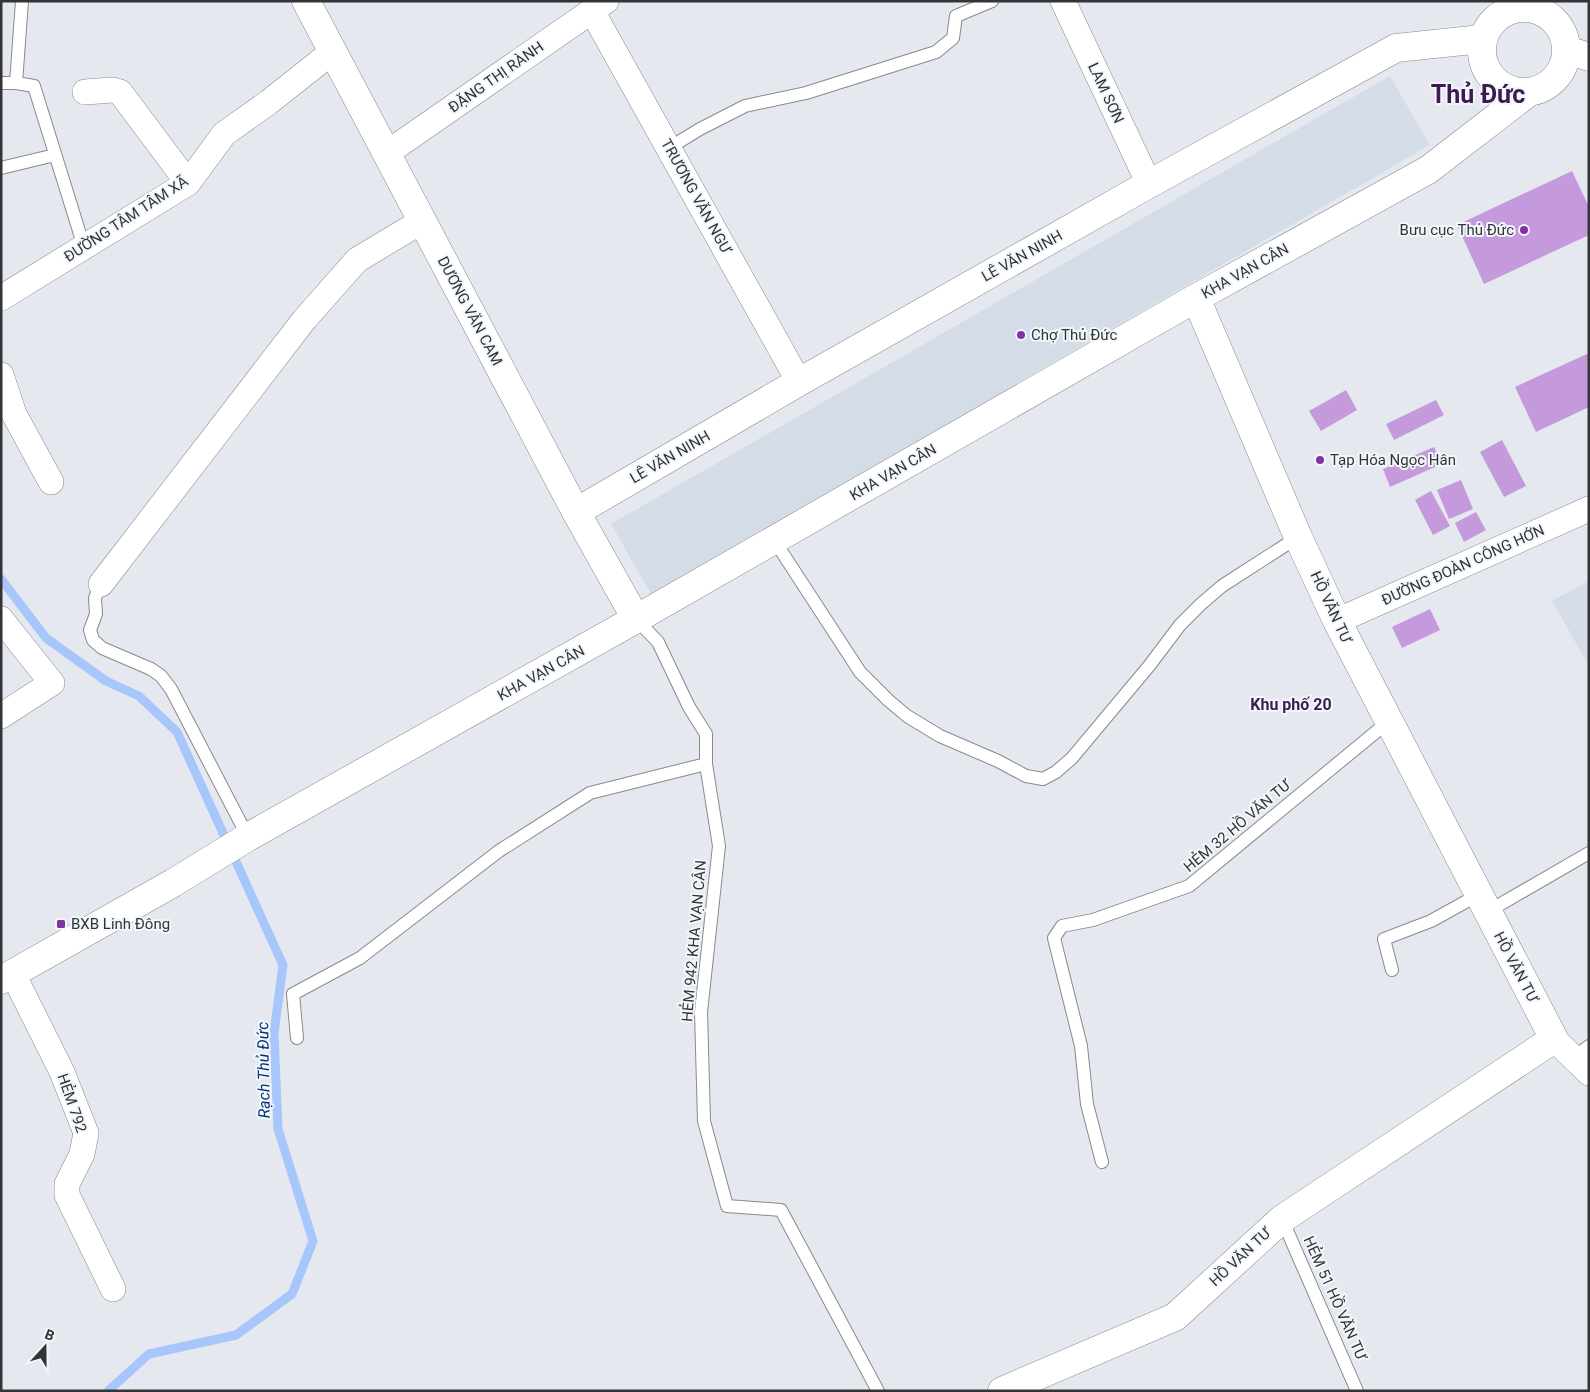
<svg xmlns="http://www.w3.org/2000/svg" width="1590" height="1392" viewBox="0 0 1590 1392" font-family="Roboto,sans-serif">
	<rect width="100%" height="100%" fill="#e5e9ef"/>
	<path fill="#d4dde7" d="M 1390,76 L 1430,145 L 651,594 L 611,524 Z
		M 1589,581 L 1589,666 L 1552,601 Z"/>
	<g fill="none" stroke-linecap="round" stroke-linejoin="round">
		<path stroke="#a7c6fc" stroke-width="9" d="M 1,579 L 46,638 L 106,681 L 139,696 L 177,732 L 283,965 L 274,1033 L 278,1129 L 313,1241 L 292,1294 L 236,1335 L 149,1354 L 108,1391"/>
	</g>
	<path fill="#c59add" d="M 1572,171 L 1589,207 L 1589,235 L 1484,284 L 1457,225 Z
		M 1589,353 L 1589,407 L 1536,432 L 1515,387 Z
		M 1346,390 L 1357,410 L 1321,431 L 1309,411 Z
		M 1436,400 L 1444,415 L 1394,440 L 1386,424 Z
		M 1502,440 L 1526,486 L 1504,497 L 1480,452 Z
		M 1434,447 L 1442,464 L 1390,487 L 1383,469 Z
		M 1461,480 L 1473,509 L 1449,519 L 1437,490 Z
		M 1431,491 L 1450,526 L 1433,535 L 1415,500 Z
		M 1476,512 L 1486,530 L 1464,542 L 1455,523 Z
		M 1430,609 L 1440,630 L 1402,648 L 1392,627 Z"/>
	<g fill="none" stroke-linecap="round" stroke-linejoin="round">
		<defs>
			<path id="service" d="M 1,83 L 16,83 L 34,86 L 84,247
				M 16,83 L 22,1
				M 669,148 L 700,129 L 745,106 L 806,93 L 936,52 L 953,38 L 956,16 L 992,1
				M 1,168 L 55,155
				M 774,540 L 860,672 L 888,700 L 907,716 L 940,736 L 998,761 L 1026,776 L 1043,779 L 1056,772 L 1072,758 L 1149,666 L 1180,625 L 1201,604 L 1222,586 L 1298,537
				M 101,584 L 95,598 L 96,614 L 90,630 L 93,640 L 102,648 L 151,669 L 161,676 L 171,689 L 248,837
				M 636,619 L 658,642 L 689,707 L 706,734 L 706,764 L 719,846 L 701,1012 L 704,1121 L 727,1206 L 781,1210 L 878,1391
				M 1487,912 L 1589,853
				M 1392,970 L 1384,939 L 1431,921 L 1478,895
				M 297,1038 L 293,994 L 360,958 L 499,851 L 590,793 L 706,764
				M 1573,1058 L 1589,1046
				M 1102,1162 L 1087,1104 L 1081,1046 L 1054,938 L 1062,926 L 1093,920 L 1189,886 L 1388,722
				M 1282,1219 L 1357,1391"/>
			<path id="minor" d="M 1063,1 L 1149,184
				M 592,11 L 799,382
				M 85,92 L 113,90 L 120,92 L 188,183
				M 387,153 L 606,1
				M 1,298 L 188,183 L 224,134 L 269,102 L 332,52
				M 1,375 L 14,414 L 51,482
				M 101,584 L 304,320 L 357,260 L 422,221
				M 1,619 L 52,683 L 1,716
				M 1337,621 L 1589,509
				M 13,974 L 62,1072 L 86,1133 L 82,1154 L 67,1184 L 67,1195 L 113,1289
				M 1554,1039 L 1589,1073"/>
			<path id="tertiary" d="M 306,1 L 576,512
				M 1002,1391 L 1175,1317 L 1282,1219 L 1554,1039 L 1337,621 L 1298,537 L 1196,298"/>
			<path id="secondary" d="M1482 50a42 42 0 1 1 84 0a42 42 0 1 1-84 0Z
				M 1567,50 L 1589,57
				M 636,619 L 576,512 L 799,382 L 1149,184 L 1396,48 L 1482,39
				M 1,980 L 173,883 L 248,837 L 636,619 L 1196,298 L 1428,170 L 1528,93"/>
		</defs>
		<use href="#service" stroke="#868a8f" stroke-width="14"/>
		<use href="#minor" stroke="#868a8f" stroke-width="26"/>
		<use href="#tertiary" stroke="#868a8f" stroke-width="29"/>
		<use href="#secondary" stroke="#868a8f" stroke-width="29"/>
		<use href="#service" stroke="#fff" stroke-width="12"/>
		<use href="#minor" stroke="#fff" stroke-width="25"/>
		<use href="#tertiary" stroke="#fff" stroke-width="28"/>
		<use href="#secondary" stroke="#fff" stroke-width="28"/>
	</g>
	<g fill="#8133a4" stroke="#f2f7fc" stroke-width="2">
		<circle cx="1524" cy="230" r="5"/>
		<circle cx="1021" cy="335" r="5"/>
		<circle cx="1320" cy="460" r="5"/>
		<rect x="56" y="919" width="10" height="10" rx="2.5"/>
	</g>
	<g text-anchor="middle" stroke-width="4" stroke-linejoin="round" paint-order="stroke">
		<g font-size="15" fill="#323436" stroke="#f2f7fc">
			<text transform="translate(496 77) rotate(-35)" y="5">ĐẶNG THỊ RÀNH</text>
			<text transform="translate(1106 93) rotate(65)" y="5">LAM SƠN</text>
			<text transform="translate(696 196) rotate(61)" y="5">TRƯƠNG VĂN NGƯ</text>
			<text transform="translate(126 219) rotate(-33)" y="5">ĐƯỜNG TÂM TÂM XÃ</text>
			<text transform="translate(1022 256) rotate(-29)" y="5">LÊ VĂN NINH</text>
			<text transform="translate(1245 271) rotate(-29)" y="5">KHA VẠN CÂN</text>
			<text transform="translate(470 311) rotate(62)" y="5">DƯƠNG VĂN CAM</text>
			<text transform="translate(670 457) rotate(-30)" y="5">LÊ VĂN NINH</text>
			<text transform="translate(893 472) rotate(-30)" y="5">KHA VẠN CÂN</text>
			<text transform="translate(1463 565) rotate(-24)" y="5">ĐƯỜNG ĐOÀN CÔNG HỚN</text>
			<text transform="translate(1331 607) rotate(65)" y="5">HỒ VĂN TƯ</text>
			<text transform="translate(541 673) rotate(-29)" y="5">KHA VẠN CÂN</text>
			<text transform="translate(1237 826) rotate(-40)" y="5">HẺM 32 HỒ VĂN TƯ</text>
			<text transform="translate(694 941) rotate(-85)" y="5">HẺM 942 KHA VẠN CÂN</text>
			<text transform="translate(1516 967) rotate(62)" y="5">HỒ VĂN TƯ</text>
			<text transform="translate(72 1103) rotate(71)" y="5">HẺM 792</text>
			<text transform="translate(1240 1257) rotate(-43)" y="5">HỒ VĂN TƯ</text>
			<text transform="translate(1335 1298) rotate(66)" y="5">HẺM 51 HỒ VĂN TƯ</text>
		</g>
		<g font-size="15" fill="#323436" stroke="#f2f7fc" text-anchor="start">
			<text x="1514" y="235" text-anchor="end">Bưu cục Thủ Đức</text>
			<text x="1031" y="340">Chợ Thủ Đức</text>
			<text x="1330" y="465">Tạp Hóa Ngọc Hân</text>
			<text x="71" y="929">BXB Linh Đông</text>
		</g>
		<g font-size="16" font-weight="bold" fill="#3f1a50" stroke="#f2f7fc">
			<text x="1291" y="710">Khu phố 20</text>
		</g>
		<g font-size="16" font-style="italic" fill="#06327c" stroke="#f2f7fc">
			<text transform="translate(263 1070) rotate(-91)" y="6">Rạch Thủ Đức</text>
		</g>
		<g font-size="25" font-weight="bold" fill="#3f1a50" stroke="#f2f7fc">
			<text x="1478" y="103">Thủ Đức</text>
		</g>
	</g>
	<rect width="1590" height="1392" fill="none" stroke="#323436" stroke-width="5"/>
	<g transform="translate(45 1347) rotate(21)" stroke="#f2f7fc" stroke-width="4" paint-order="stroke">
	<path d="M0-4L9 19L0 12L-9 19Z" fill="#323436"/>
	<text y="-8" font-size="14" font-weight="bold" text-anchor="middle" fill="#323436">B</text>
	</g>
</svg>
